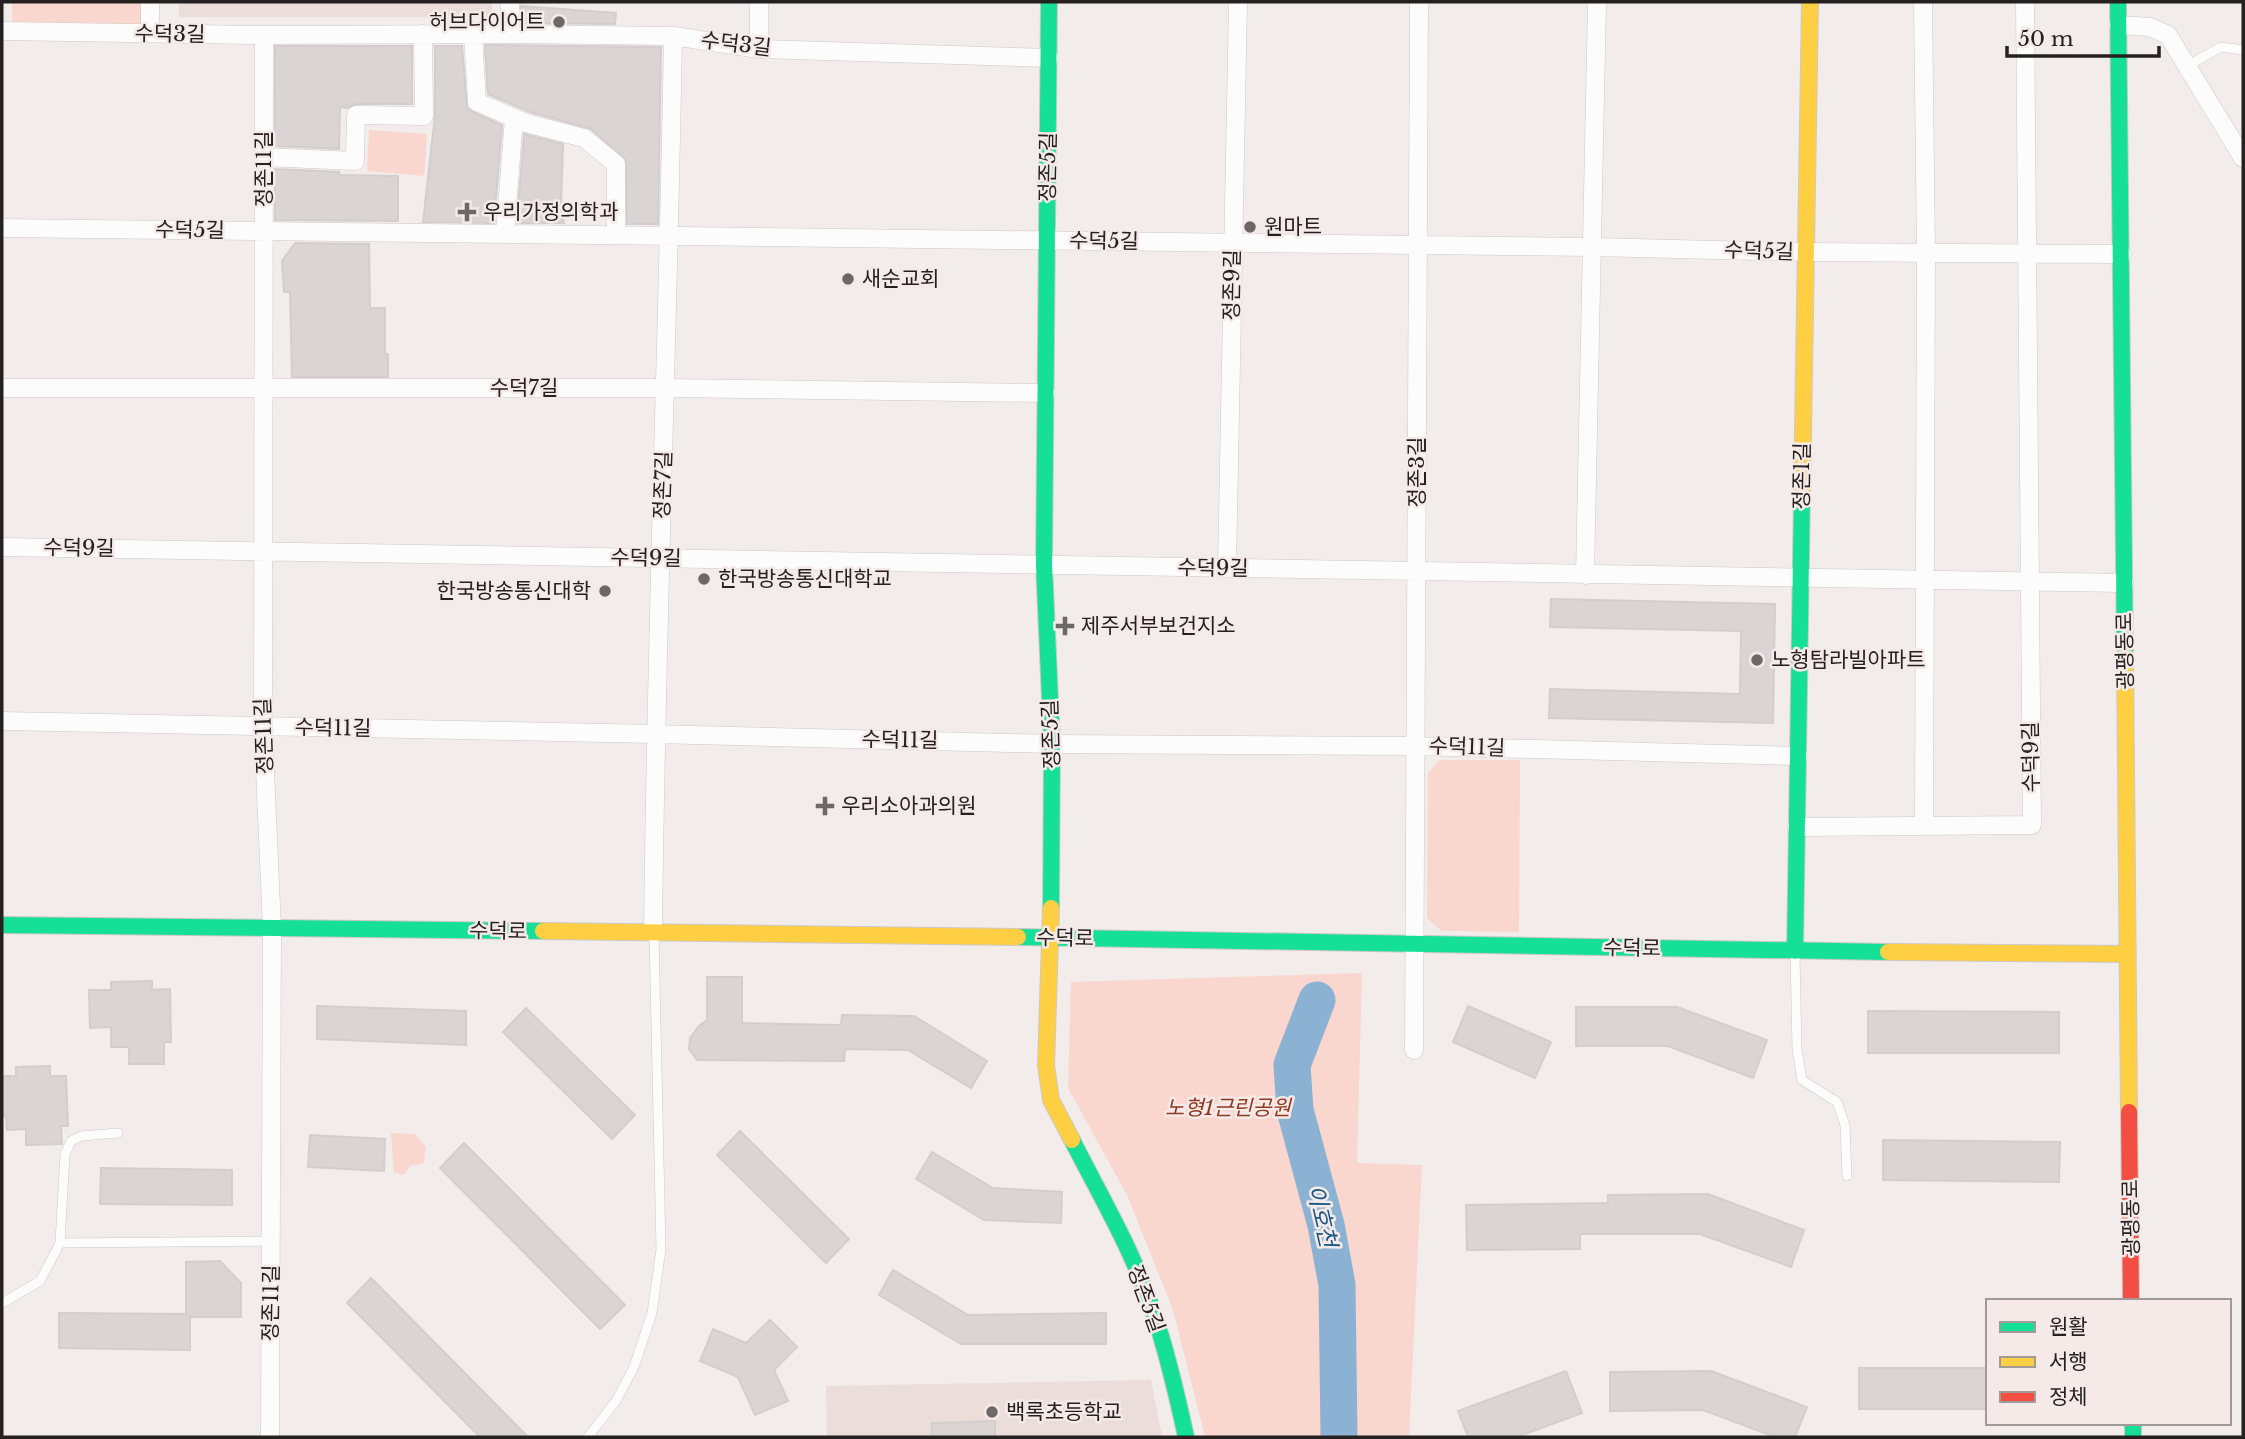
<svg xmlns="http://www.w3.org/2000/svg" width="2245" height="1439" viewBox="0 0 2245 1439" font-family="'Libre Baskerville','Noto Sans KR',serif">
	<rect width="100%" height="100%" fill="#f2eceb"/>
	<path fill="#eaddda" d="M 179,2 L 492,2 L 492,17 L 179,17 Z
		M 1151,1380 L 1162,1437 L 827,1437 L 826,1386 Z"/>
	<path fill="#f9d7ce" d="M 12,2 L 150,2 L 150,33 L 12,31 Z
		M 369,130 L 427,134 L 424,176 L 367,171 Z
		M 1440,760 L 1520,760 L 1519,932 L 1442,931 L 1427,918 L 1428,773 Z
		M 1362,973 L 1357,1163 L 1422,1165 L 1409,1437 L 1205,1437 L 1173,1310 L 1127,1195 L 1068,1088 L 1071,982 Z
		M 391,1133 L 415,1134 L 426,1147 L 424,1163 L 410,1166 L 404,1175 L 394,1173 Z"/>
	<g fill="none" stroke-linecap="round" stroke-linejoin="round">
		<path stroke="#8cb2d3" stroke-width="37" d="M 1317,1000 L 1292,1065 L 1295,1110 L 1326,1225 L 1337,1285 L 1339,1437"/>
	</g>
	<path fill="#dad5d4" stroke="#d3cecd" stroke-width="2" d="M 521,6 L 616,13 L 615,24 L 521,23 Z
		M 485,45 L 661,47 L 658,224 L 627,224 L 626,160 L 591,129 L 530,112 L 488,94 Z
		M 275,46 L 412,46 L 412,104 L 356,104 L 348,108 L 340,107 L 339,149 L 275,146 Z
		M 435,46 L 462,46 L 467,108 L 473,112 L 502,125 L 494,223 L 423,222 L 435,116 Z
		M 524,134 L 563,144 L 561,205 L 564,223 L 517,223 Z
		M 275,169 L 339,172 L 339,175 L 398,176 L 398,221 L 275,220 Z
		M 295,243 L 369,244 L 370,308 L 385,308 L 385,354 L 388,354 L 388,377 L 292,377 L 290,292 L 284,292 L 282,261 Z
		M 1551,599 L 1775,604 L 1773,723 L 1549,718 L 1550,689 L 1740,694 L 1741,631 L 1550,627 Z
		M 707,977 L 742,977 L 742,1023 L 841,1025 L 842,1015 L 914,1016 L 987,1061 L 971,1088 L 908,1050 L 845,1049 L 844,1061 L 697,1060 L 689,1049 L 690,1038 L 699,1026 L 707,1020 Z
		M 152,981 L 152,990 L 170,989 L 171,1042 L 164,1042 L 164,1064 L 129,1064 L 129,1047 L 111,1047 L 111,1027 L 90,1028 L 89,990 L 111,990 L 111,982 Z
		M 317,1006 L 466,1011 L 466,1045 L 317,1039 Z
		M 1468,1006 L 1551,1042 L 1535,1078 L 1453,1042 Z
		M 1576,1007 L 1677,1007 L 1767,1040 L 1753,1078 L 1668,1046 L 1576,1046 Z
		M 526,1008 L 635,1115 L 612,1139 L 503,1032 Z
		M 1868,1011 L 2059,1012 L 2059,1053 L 1868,1053 Z
		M 50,1066 L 50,1076 L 66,1076 L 68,1126 L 61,1126 L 62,1144 L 26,1145 L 26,1129 L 7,1130 L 6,1116 L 2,1116 L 2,1076 L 16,1076 L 16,1067 Z
		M 740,1131 L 849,1239 L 826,1263 L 717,1155 Z
		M 310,1135 L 385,1139 L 384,1171 L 308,1167 Z
		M 1883,1140 L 2060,1142 L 2059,1182 L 1883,1180 Z
		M 464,1143 L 625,1305 L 600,1329 L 440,1168 Z
		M 932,1152 L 993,1188 L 1062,1192 L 1061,1223 L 984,1220 L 916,1179 Z
		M 101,1168 L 232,1170 L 232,1205 L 100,1204 Z
		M 1708,1194 L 1804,1230 L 1791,1267 L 1700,1234 L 1580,1234 L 1580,1249 L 1467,1250 L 1466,1205 L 1608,1203 L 1608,1195 Z
		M 220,1261 L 241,1283 L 241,1317 L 190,1317 L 190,1350 L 59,1348 L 59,1313 L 186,1314 L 186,1262 Z
		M 893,1270 L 968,1315 L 1106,1313 L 1106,1344 L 961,1344 L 879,1295 Z
		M 371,1278 L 528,1437 L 480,1437 L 347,1303 Z
		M 770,1320 L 797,1347 L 774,1370 L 788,1401 L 755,1415 L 738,1377 L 700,1361 L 713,1329 L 746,1343 Z
		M 1859,1368 L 1988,1368 L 1988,1409 L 1859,1409 Z
		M 1566,1371 L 1582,1413 L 1517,1437 L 1468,1437 L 1458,1411 Z
		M 1711,1371 L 1807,1407 L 1795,1437 L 1775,1437 L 1703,1410 L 1610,1411 L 1610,1372 Z
		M 995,1421 L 995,1437 L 932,1437 L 932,1423 Z"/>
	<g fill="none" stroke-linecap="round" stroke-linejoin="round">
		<defs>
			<path id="lane" d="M 2187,66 L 2221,47 L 2243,50
				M 1795,954 L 1797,1049 L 1802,1080 L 1837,1102 L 1845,1125 L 1847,1176
				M 60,1243 L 272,1241
				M 2,1303 L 40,1281 L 60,1243 L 65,1154 L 71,1141 L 81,1136 L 118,1133
				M 588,1437 L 616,1401 L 634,1367 L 652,1313 L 661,1249 L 654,935"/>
			<path id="street" d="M 510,2 L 510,34
				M 759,2 L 759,49
				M 1923,2 L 1926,253 L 1924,826
				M 2118,25 L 2150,27 L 2168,35 L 2243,158
				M 2,31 L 264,35 L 510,34 L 673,36 L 759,49 L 1049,58
				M 150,33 L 150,2
				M 473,34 L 477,102 L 526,123 L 584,138 L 616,164 L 616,235
				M 264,35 L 263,726 L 272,928 L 270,1437
				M 264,157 L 355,161 L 356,115 L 424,116 L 423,34
				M 2,228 L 1592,247 L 1806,252 L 2122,254
				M 505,234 L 514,118
				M 2,388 L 665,388 L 1046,393
				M 2,547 L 2124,583
				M 1227,568 L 1238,2
				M 1585,575 L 1597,2
				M 2,721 L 655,734 L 1052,744 L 1415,746 L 1798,756
				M 1797,827 L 2032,825 L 2025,2
				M 653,933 C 656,634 668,335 673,36
				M 1414,1050 L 1419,2"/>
			<path id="fast" d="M 1049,2 L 1044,565 L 1052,744 L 1051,908
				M 2118,2 L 2125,657
				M 2,925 L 543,931
				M 1018,937 L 1888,952
				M 1795,951 L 1802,493
				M 1072,1140 C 1100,1195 1133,1251 1153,1311 C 1167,1352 1177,1395 1186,1437
				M 2133,1423 L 2133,1437"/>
			<path id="slow" d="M 1802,493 L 1810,2
				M 2125,657 L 2129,1112
				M 1051,908 L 1046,1065 L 1051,1100 L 1072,1140
				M 543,931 L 1018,937
				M 1888,952 L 2128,954"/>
			<path id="jam" d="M 2129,1112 L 2131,1301"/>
		</defs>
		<use href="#lane" stroke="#cdc8c7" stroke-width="10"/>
		<use href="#street" stroke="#cdc8c7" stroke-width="19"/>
		<use href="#fast" stroke="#cdc8c7" stroke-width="18"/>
		<use href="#slow" stroke="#cdc8c7" stroke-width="18"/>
		<use href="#jam" stroke="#cdc8c7" stroke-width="18"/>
		<use href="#lane" stroke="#fdfcfc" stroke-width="9"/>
		<use href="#street" stroke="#fdfcfc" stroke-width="18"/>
		<use href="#fast" stroke="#16e098" stroke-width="16"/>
		<use href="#slow" stroke="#ffcf43" stroke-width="16"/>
		<use href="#jam" stroke="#f24e42" stroke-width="16"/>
	</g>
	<g fill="#6c6867" stroke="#f5eae8" stroke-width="2.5">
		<circle cx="559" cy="22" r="7"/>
		<path d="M463.5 201.5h7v7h7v7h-7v7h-7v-7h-7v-7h7z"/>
		<circle cx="1250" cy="227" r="7"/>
		<circle cx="848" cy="279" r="7"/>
		<circle cx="704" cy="579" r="7"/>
		<circle cx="605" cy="591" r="7"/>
		<path d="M1061.5 615.5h7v7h7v7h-7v7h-7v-7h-7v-7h7z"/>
		<circle cx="1757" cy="660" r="7"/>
		<path d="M821.5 795.5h7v7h7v7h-7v7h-7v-7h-7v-7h7z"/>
		<circle cx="992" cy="1412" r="7"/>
	</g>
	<g text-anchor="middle" stroke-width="5" stroke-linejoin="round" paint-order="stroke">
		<g font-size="21" fill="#242120" stroke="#f5eae8" text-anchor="start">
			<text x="545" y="29" text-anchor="end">허브다이어트</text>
			<text x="483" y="219">우리가정의학과</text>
			<text x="1264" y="234">원마트</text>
			<text x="862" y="286">새순교회</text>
			<text x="718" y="586">한국방송통신대학교</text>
			<text x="591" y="598" text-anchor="end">한국방송통신대학</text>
			<text x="1081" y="633">제주서부보건지소</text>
			<text x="1771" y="667">노형탐라빌아파트</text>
			<text x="841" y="813">우리소아과의원</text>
			<text x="1006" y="1419">백록초등학교</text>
		</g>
		<g font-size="21" fill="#242120" stroke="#f5eae8">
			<text transform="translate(170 34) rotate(1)" y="7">수덕3길</text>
			<text transform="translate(736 44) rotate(7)" y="7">수덕3길</text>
			<text transform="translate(1048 167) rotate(-89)" y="7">정존5길</text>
			<text transform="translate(264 169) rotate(-90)" y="7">정존11길</text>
			<text transform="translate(190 230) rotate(1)" y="7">수덕5길</text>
			<text transform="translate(1104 241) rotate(1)" y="7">수덕5길</text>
			<text transform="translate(1759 251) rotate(2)" y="7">수덕5길</text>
			<text transform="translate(1232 285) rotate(-89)" y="7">정존9길</text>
			<text x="524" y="395">수덕7길</text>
			<text transform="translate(1417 472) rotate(-90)" y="7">정존3길</text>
			<text transform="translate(1802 476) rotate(-89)" y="7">정존1길</text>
			<text transform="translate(663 485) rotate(-88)" y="7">정존7길</text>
			<text transform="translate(79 548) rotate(1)" y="7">수덕9길</text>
			<text transform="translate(646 558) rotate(1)" y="7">수덕9길</text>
			<text transform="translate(1213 568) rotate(1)" y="7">수덕9길</text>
			<text transform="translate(2125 651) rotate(-91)" y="7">광평동로</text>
			<text transform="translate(333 728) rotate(1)" y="7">수덕11길</text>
			<text transform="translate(1051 734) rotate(-92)" y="7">정존5길</text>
			<text transform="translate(264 736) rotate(-92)" y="7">정존11길</text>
			<text transform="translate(900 740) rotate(1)" y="7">수덕11길</text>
			<text transform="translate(1467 747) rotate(2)" y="7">수덕11길</text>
			<text transform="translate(2031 757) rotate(-91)" y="7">수덕9길</text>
			<text transform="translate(498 931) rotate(1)" y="7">수덕로</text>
			<text transform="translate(1065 938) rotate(1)" y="7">수덕로</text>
			<text transform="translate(1632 948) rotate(1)" y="7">수덕로</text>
			<text transform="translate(2131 1218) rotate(-91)" y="7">광평동로</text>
			<text transform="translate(1146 1299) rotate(70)" y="7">정존5길</text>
			<text transform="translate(271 1303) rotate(-89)" y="7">정존11길</text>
		</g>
		<g font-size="21" font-style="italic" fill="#903920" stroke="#f5eae8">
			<text x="1228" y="1115">노형1근린공원</text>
		</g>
		<g font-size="23" font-style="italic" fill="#185887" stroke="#f5eae8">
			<text transform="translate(1322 1216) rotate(77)" y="8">이호천</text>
		</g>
	</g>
	<rect width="2245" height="1439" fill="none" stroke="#242120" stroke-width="7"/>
	<rect x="1986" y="1299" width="245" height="126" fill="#f5eae8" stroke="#a19a98" stroke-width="2"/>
	<rect x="2000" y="1322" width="35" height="10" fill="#16e098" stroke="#a19a98" stroke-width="2"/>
	<text x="2049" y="1334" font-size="21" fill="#242120">원활</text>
	<rect x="2000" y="1357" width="35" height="10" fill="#ffcf43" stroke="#a19a98" stroke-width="2"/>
	<text x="2049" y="1369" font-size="21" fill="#242120">서행</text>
	<rect x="2000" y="1392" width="35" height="10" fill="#f24e42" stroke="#a19a98" stroke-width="2"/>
	<text x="2049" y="1404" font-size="21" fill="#242120">정체</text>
	<path d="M2007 46v10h152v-10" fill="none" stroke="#242120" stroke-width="3.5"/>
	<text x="2018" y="46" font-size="21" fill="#242120" stroke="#f5eae8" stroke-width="5" paint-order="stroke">50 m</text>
</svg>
